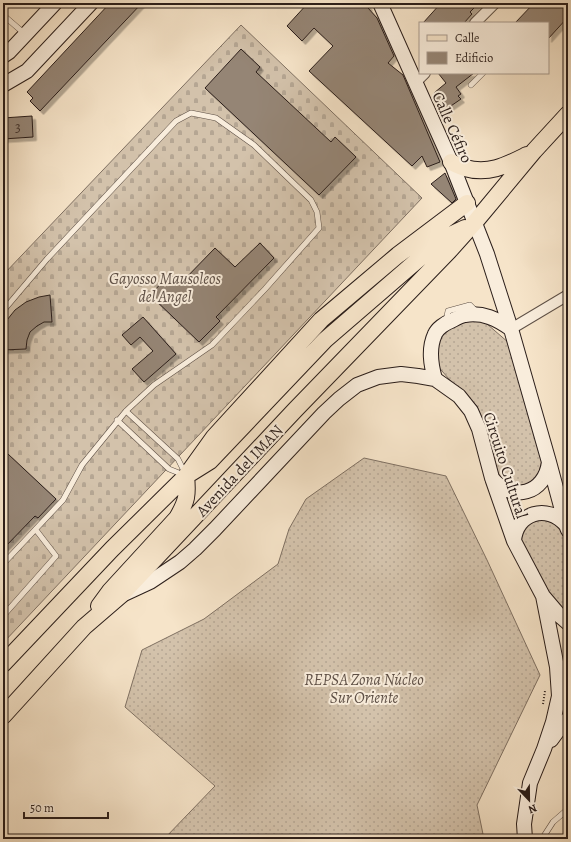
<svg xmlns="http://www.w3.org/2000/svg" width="571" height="842" viewBox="0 0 571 842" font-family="Alegreya,serif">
	<defs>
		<pattern id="grass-dots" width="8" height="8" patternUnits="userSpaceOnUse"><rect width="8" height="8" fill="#d3c2ab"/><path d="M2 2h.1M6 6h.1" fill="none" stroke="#b5a693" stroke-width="1.8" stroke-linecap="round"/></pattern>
		<pattern id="cemetery-stones" width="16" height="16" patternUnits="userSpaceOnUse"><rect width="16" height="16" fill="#d3c2ab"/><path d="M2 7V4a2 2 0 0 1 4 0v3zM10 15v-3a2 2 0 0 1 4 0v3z" fill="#b5a693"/></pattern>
		<filter id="shadow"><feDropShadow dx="3.5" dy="3.5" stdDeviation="0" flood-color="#0004"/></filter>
	</defs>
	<rect width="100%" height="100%" fill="#f6e4c9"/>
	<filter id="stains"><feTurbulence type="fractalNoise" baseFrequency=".005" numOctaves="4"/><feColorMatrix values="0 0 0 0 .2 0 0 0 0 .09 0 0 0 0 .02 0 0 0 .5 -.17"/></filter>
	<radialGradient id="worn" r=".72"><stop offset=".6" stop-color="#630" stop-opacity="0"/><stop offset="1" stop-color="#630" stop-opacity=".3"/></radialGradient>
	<path fill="url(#grass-dots)" stroke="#7f7062" d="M 475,319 L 487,324 L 509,343 L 542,460 L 537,482 L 518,486 L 502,483 L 491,454 L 477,406 L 449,379 L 435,363 L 437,346 L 443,333 L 462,322 Z
		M 364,458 L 446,476 L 487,560 L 540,675 L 477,805 L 484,839 L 164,839 L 215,786 L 125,707 L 142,650 L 204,619 L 278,564 L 289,529 L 306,499 Z
		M 540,519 L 556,523 L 568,542 L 568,615 L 551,597 L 521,544 L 522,532 L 529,523 Z"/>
	<path fill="url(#cemetery-stones)" stroke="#7f7062" d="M 241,25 L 422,198 L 3,643 L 3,275 Z"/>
	<path fill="#958575" stroke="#2b1e1a" filter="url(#shadow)" d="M 110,3 L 142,3 L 40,111 L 30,101 L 33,98 L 27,92 Z
		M 308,3 L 365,3 L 369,7 L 368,8 L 377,18 L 394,56 L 388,63 L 403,75 L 440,162 L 427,167 L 422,156 L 412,166 L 309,71 L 333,46 L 314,28 L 302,41 L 287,26 Z
		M 441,3 L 479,3 L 470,12 L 472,14 L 464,23 L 423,23 Z
		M 534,3 L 568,3 L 568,17 L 548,39 L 548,23 L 515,23 Z
		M 241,49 L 260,67 L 256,72 L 331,142 L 335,137 L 356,157 L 319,195 L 205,88 Z
		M 438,73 L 474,73 L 456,87 L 461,94 L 458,96 L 461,99 L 445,110 L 436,98 L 437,97 L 434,93 L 446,83 Z
		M 32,116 L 33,137 L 3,139 L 3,118 Z
		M 445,173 L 456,199 L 452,203 L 431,184 Z
		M 260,243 L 274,258 L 216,317 L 220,321 L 199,342 L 150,295 L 170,274 L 180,284 L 215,248 L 235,267 Z
		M 50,295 L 52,322 L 44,322 L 37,326 L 30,332 L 27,340 L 26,349 L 3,350 L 3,329 L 7,320 L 15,310 L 26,302 L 39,297 Z
		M 143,317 L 176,354 L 144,382 L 132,369 L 153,351 L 140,337 L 131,345 L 122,335 Z
		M 8,454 L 56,499 L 38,518 L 35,516 L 3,549 L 3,459 Z"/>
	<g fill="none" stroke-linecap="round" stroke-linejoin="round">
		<defs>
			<path id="lane" d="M 288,3 L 289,4
				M 3,15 L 25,34
				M 471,85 L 483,73
				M 3,311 L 47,259 L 176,121 L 191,113 L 216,118 L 254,145 L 311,200 L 317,212 L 319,228 L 265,289 L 212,345 L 154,385 L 126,411 L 82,465 L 63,500 L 3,564
				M 446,321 L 448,311 L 470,305 L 476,311
				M 126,411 L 178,459 L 185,473
				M 117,420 L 169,469 L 184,475
				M 3,616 L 56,556 L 36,530
				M 542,839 L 553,822 L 568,809"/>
			<path id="street" d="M 475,23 L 495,3
				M 415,83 L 425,73
				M 511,329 L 568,295"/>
			<path id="secondary" d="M 380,3 L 451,162 L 487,254 L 511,329 L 549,462 L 566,525 L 568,530
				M 3,56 L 9,52 L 55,3
				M 3,85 L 27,71 L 91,3
				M 435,379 C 431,365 428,349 435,334 C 437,329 445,323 451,321 C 455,319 460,316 465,315 C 483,312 497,319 511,329
				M 492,478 C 512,503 545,494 549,462
				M 514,541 C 516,513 547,503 566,525
				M 122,595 L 150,582 L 180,562 L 195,549 L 215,529 L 324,413 L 339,399 L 357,385 L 378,377 L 401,374 L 418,376 L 435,379 L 459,396 L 471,411 L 479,429 L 492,478 L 514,541 L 543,596 L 560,616 L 568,623
				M 551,740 L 562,725 L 568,719
				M 525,839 L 524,824 L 530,783 L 544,749 L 553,722 L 559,696 L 557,667 L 543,596"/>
			<path id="primary" d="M 451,162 C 455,164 460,167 465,168 C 489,175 507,165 527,155
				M 99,606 L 110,591 L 177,518 C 187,501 188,495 186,476 L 214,437 L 321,320 L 398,255 L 467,203
				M 3,664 L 112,549 L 186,476 L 210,461 L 325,340 L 442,239 L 465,228
				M 3,716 L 84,627 L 120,596 L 295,410 L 449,251 L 475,222 L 534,151 L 568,114"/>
		</defs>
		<use href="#lane" stroke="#5e5046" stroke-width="6"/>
		<use href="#street" stroke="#5e5046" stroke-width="12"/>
		<use href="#secondary" stroke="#2b1e1a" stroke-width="16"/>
		<use href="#primary" stroke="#2b1e1a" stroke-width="18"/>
		<path stroke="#2b1e1a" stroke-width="2" stroke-dasharray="1 2" stroke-linecap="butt" d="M 543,704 L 545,691"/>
		<use href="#lane" stroke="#f9eddc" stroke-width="5"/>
		<use href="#street" stroke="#f9eddc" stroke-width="10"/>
		<use href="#secondary" stroke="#f9eddc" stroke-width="14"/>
		<use href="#primary" stroke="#f6e4c9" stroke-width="16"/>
	</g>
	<g text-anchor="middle" stroke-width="4" stroke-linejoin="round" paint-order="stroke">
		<g font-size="14" fill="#463831">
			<text x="18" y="132">3</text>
		</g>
		<g font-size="16" fill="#2b1e1a" stroke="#f9eddc">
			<text transform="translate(453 127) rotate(66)" y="6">Calle Céfiro</text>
			<text transform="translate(506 465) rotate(72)" y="6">Circuito Cultural</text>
			<text transform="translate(239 470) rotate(-47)" y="6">Avenida del IMAN</text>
		</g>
		<g font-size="16" font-style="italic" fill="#5d4f46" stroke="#f9eddc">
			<text x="165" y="284">Gayosso Mausoleos<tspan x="165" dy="18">del Angel</tspan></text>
			<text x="364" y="685">REPSA Zona Núcleo<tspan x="364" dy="18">Sur Oriente</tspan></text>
		</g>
	</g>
	<rect width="571" height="842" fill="none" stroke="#f6e4c9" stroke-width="16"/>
	<rect x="4" y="4" width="563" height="834" fill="none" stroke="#2b1e1a" stroke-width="2"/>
	<rect x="8" y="8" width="555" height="826" fill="none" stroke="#2b1e1a"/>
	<rect x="419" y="22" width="130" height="52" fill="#f9eddc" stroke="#a79a8e"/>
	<rect x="427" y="35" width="20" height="6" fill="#f6e4c9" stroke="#a79a8e"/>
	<text x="455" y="42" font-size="12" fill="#2b1e1a">Calle</text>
	<rect x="427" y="52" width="20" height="12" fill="#958575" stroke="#a79a8e"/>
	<text x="455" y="62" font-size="12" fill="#2b1e1a">Edificio</text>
	<g transform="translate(529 800) rotate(158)" stroke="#f9eddc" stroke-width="3" paint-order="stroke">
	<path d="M0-3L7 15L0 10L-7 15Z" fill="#2b1e1a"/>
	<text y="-6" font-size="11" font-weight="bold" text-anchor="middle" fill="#2b1e1a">N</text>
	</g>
	<path d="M24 812v6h84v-6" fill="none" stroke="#2b1e1a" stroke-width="2"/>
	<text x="30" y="812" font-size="12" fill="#2b1e1a" stroke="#f9eddc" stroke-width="3" paint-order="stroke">50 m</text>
	<rect width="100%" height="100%" filter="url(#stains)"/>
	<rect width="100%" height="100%" fill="url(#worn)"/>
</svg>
